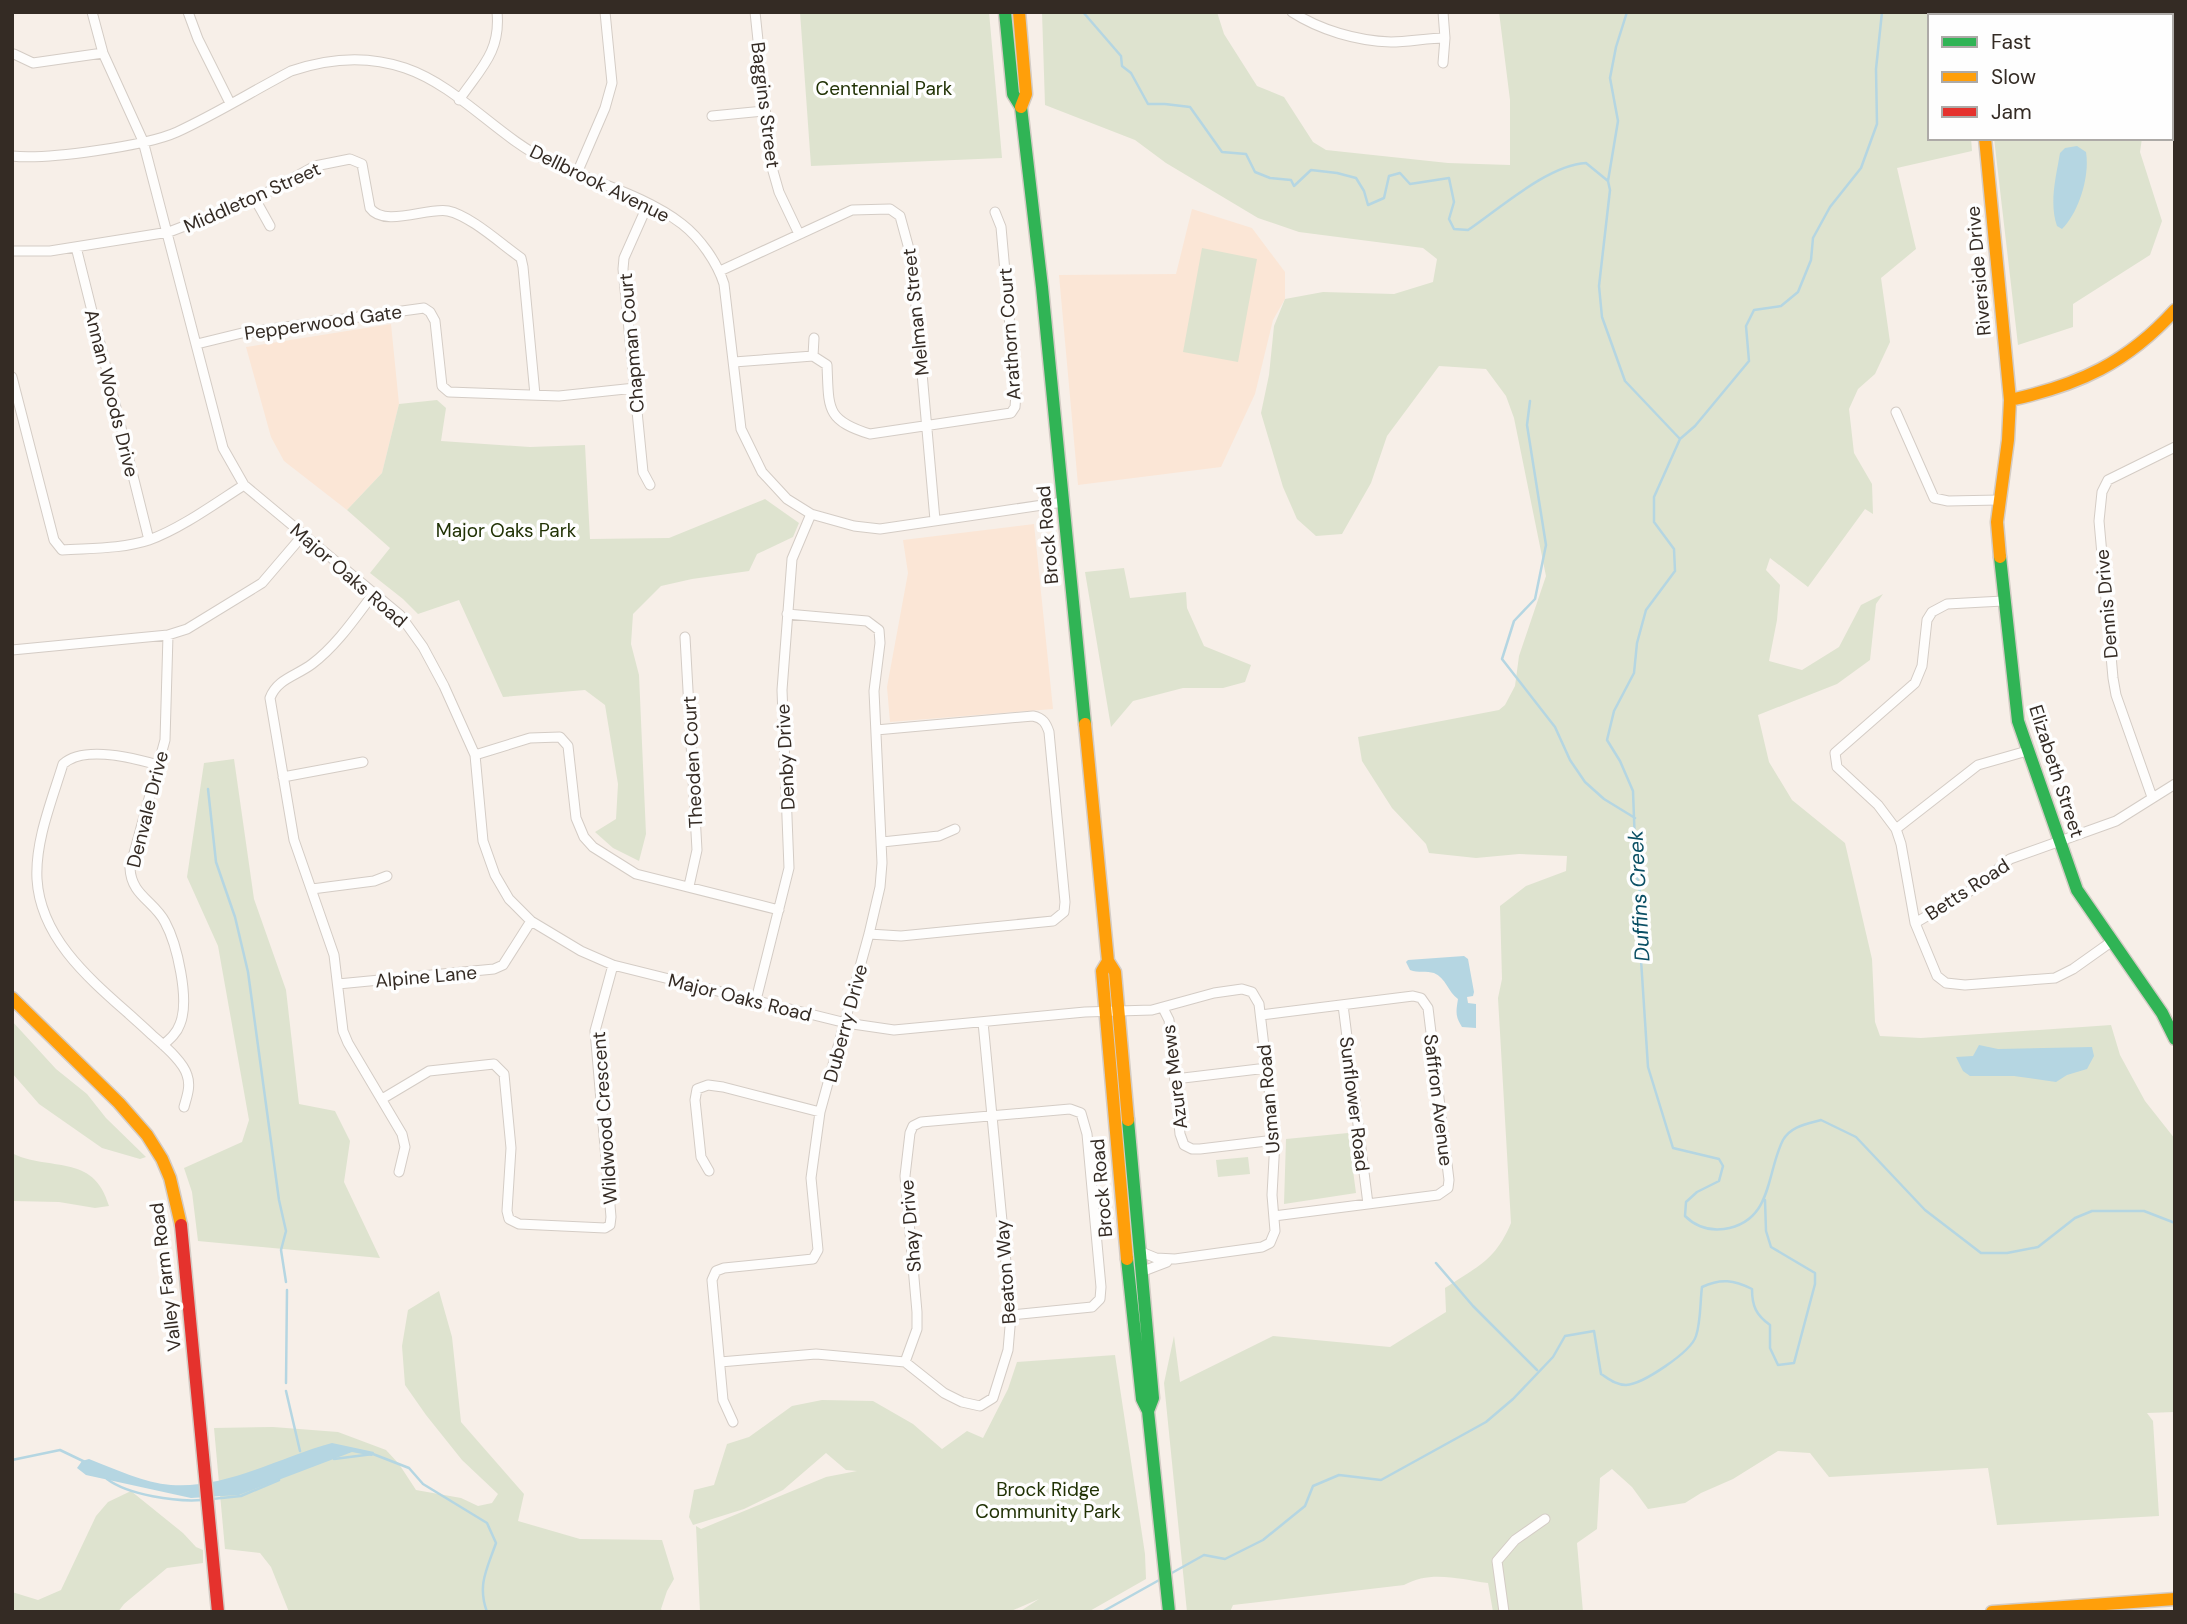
<svg xmlns="http://www.w3.org/2000/svg" width="2187" height="1624" viewBox="0 0 2187 1624" font-family="'DM Sans',sans-serif">
	<rect width="100%" height="100%" fill="#f7efe8"/>
	<path fill="#fbe6d6" d="M 1192,209 L 1252,228 L 1285,272 L 1285,299 L 1273,320 L 1255,394 L 1221,467 L 1078,485 L 1059,275 L 1176,274 Z
		M 391,324 L 399,404 L 382,473 L 347,510 L 284,461 L 271,437 L 246,347 Z
		M 1034,524 L 1053,709 L 890,722 L 887,687 L 908,573 L 903,540 Z"/>
	<path fill="#dee3cf" d="M 800,12 L 989,12 L 1002,158 L 811,166 Z
		M 1042,12 L 1217,12 L 1224,34 L 1257,86 L 1284,97 L 1313,142 L 1326,150 L 1448,163 L 1510,165 L 1510,100 L 1499,12 L 1962,12 L 1962,16 L 1930,16 L 1930,138 L 1971,138 L 1972,151 L 1897,168 L 1916,249 L 1881,278 L 1890,342 L 1875,374 L 1858,389 L 1849,409 L 1854,453 L 1872,484 L 1873,514 L 1865,509 L 1808,587 L 1770,558 L 1766,570 L 1780,585 L 1777,620 L 1769,661 L 1802,670 L 1839,647 L 1861,605 L 1883,594 L 1876,604 L 1870,660 L 1837,684 L 1758,715 L 1769,762 L 1792,800 L 1845,843 L 1872,959 L 1875,1022 L 1880,1036 L 1921,1038 L 2111,1025 L 2120,1055 L 2145,1101 L 2175,1139 L 2175,1412 L 2147,1413 L 2153,1421 L 2159,1516 L 1997,1525 L 1988,1468 L 1829,1477 L 1810,1453 L 1778,1451 L 1733,1479 L 1701,1493 L 1685,1503 L 1648,1509 L 1632,1487 L 1612,1469 L 1600,1478 L 1597,1529 L 1577,1543 L 1583,1612 L 1493,1612 L 1488,1583 C 1460,1579 1430,1570 1404,1585 L 1233,1605 L 1230,1612 L 1187,1612 L 1164,1383 L 1174,1336 L 1180,1382 L 1273,1336 L 1390,1347 L 1446,1312 L 1445,1288 C 1478,1266 1495,1261 1511,1223 L 1498,998 L 1502,979 L 1500,906 L 1526,886 L 1566,871 L 1567,856 L 1519,854 L 1476,858 L 1429,853 L 1426,844 L 1392,808 L 1362,761 L 1358,737 L 1499,710 L 1505,705 L 1515,686 L 1519,656 L 1546,576 L 1514,418 L 1506,396 L 1486,369 L 1439,366 L 1387,436 L 1371,483 L 1342,534 L 1316,536 L 1297,519 L 1283,487 L 1261,413 L 1269,375 L 1274,326 L 1285,299 L 1323,292 L 1394,294 L 1433,282 L 1437,259 L 1423,248 L 1299,232 L 1258,218 L 1166,163 L 1135,140 L 1045,105 Z
		M 1981,12 L 2175,12 L 2175,22 L 2171,29 L 2171,16 L 1981,16 Z
		M 1994,138 L 2142,138 L 2140,152 L 2162,221 L 2150,255 L 2073,304 L 2073,327 L 2018,345 Z
		M 1202,248 L 1257,259 L 1238,362 L 1183,352 Z
		M 437,400 L 446,408 L 441,441 L 530,447 L 585,445 L 590,539 L 669,538 L 765,499 L 799,523 L 793,537 L 757,554 L 749,571 L 692,579 L 661,586 L 633,614 L 631,644 L 639,675 L 646,834 L 639,861 L 613,848 L 595,832 L 616,819 L 618,784 L 605,705 L 585,690 L 503,697 L 459,600 L 418,614 L 403,599 L 370,573 L 390,548 L 347,510 L 382,473 L 399,404 Z
		M 1124,568 L 1130,598 L 1186,592 L 1187,608 L 1204,646 L 1251,665 L 1245,682 L 1223,688 L 1183,688 L 1133,701 L 1111,727 L 1085,572 Z
		M 234,759 L 254,899 L 286,990 L 299,1104 L 335,1111 L 350,1141 L 344,1182 L 380,1258 L 198,1241 L 192,1192 L 184,1168 L 242,1142 L 249,1120 L 218,946 L 187,877 L 204,763 Z
		M 12,1021 L 56,1069 L 87,1094 L 106,1118 L 146,1157 L 140,1159 L 102,1148 L 39,1104 L 12,1073 Z
		M 1348,1133 L 1356,1193 L 1284,1204 L 1286,1139 Z
		M 12,1153 C 48,1172 94,1152 109,1206 L 95,1208 L 59,1202 L 12,1201 Z
		M 1248,1157 L 1250,1174 L 1218,1177 L 1216,1160 Z
		M 439,1291 L 452,1337 L 461,1422 L 524,1494 L 518,1521 L 580,1539 L 662,1540 L 674,1579 L 667,1591 L 661,1609 L 663,1612 L 289,1612 L 271,1567 L 260,1553 L 225,1549 L 214,1428 L 273,1427 L 338,1432 L 386,1450 L 399,1464 L 416,1490 L 461,1498 L 478,1506 L 492,1503 L 498,1494 L 462,1460 L 426,1415 L 405,1385 L 402,1346 L 408,1310 Z
		M 1115,1355 L 1145,1554 L 1146,1579 L 1088,1612 L 1019,1612 L 1039,1599 L 1009,1612 L 700,1612 L 696,1526 L 701,1529 L 826,1477 L 857,1471 L 846,1470 L 826,1453 L 783,1490 L 744,1509 L 693,1525 L 689,1517 L 694,1490 L 714,1485 L 727,1444 L 749,1437 L 792,1406 L 822,1400 L 873,1401 L 913,1424 L 942,1449 L 967,1431 L 983,1438 L 1008,1389 L 1017,1362 Z
		M 131,1491 L 183,1533 L 196,1547 L 203,1550 L 203,1563 L 167,1568 L 124,1604 L 118,1612 L 12,1612 L 12,1592 L 38,1600 L 61,1590 L 96,1516 L 108,1502 Z"/>
	<path fill="#b5d6e2" d="M 2077,146 L 2086,152 C 2090,176 2079,212 2062,229 L 2057,226 C 2049,203 2056,177 2060,153 L 2065,148 Z
		M 1464,956 L 1468,959 L 1474,992 L 1473,996 L 1467,997 L 1468,1003 L 1476,1004 L 1476,1028 L 1462,1027 C 1455,1016 1456,1012 1458,999 C 1448,992 1446,978 1434,973 C 1427,971 1418,973 1410,970 L 1406,962 L 1408,960 Z
		M 1979,1045 L 1998,1049 L 2092,1047 L 2094,1056 L 2087,1069 L 2067,1075 L 2056,1082 L 2014,1076 L 1970,1076 L 1963,1071 L 1956,1057 L 1973,1056 Z
		M 332,1443 L 374,1452 L 372,1456 L 352,1452 L 239,1495 L 191,1498 L 86,1475 L 77,1468 L 82,1461 L 89,1459 C 115,1469 144,1483 171,1485 C 226,1489 280,1457 332,1443 Z"/>
	<g fill="none" stroke-linecap="round" stroke-linejoin="round">
		<path stroke="#b5d6e2" stroke-width="2.5" d="M 1083,12 L 1121,56 L 1122,66 L 1131,73 L 1148,104 L 1165,104 L 1190,107 L 1222,152 L 1246,154 L 1255,172 L 1270,178 L 1291,180 L 1294,186 L 1311,170 L 1337,173 L 1356,178 L 1364,191 L 1368,205 L 1384,198 L 1389,176 L 1400,173 L 1410,184 L 1449,178 L 1454,202 L 1449,219 L 1454,229 L 1468,230 C 1499,209 1548,165 1586,163 L 1608,181
			M 1627,12 L 1616,47 L 1610,78 L 1618,121 L 1608,181 L 1610,190 L 1599,286 L 1602,317 L 1625,381 L 1680,439
			M 1882,12 L 1876,69 L 1877,124 L 1861,168 L 1830,207 L 1813,238 L 1811,260 L 1798,292 L 1781,306 L 1754,310 L 1746,326 L 1749,361 L 1695,426 L 1680,439 L 1654,497 L 1654,522 L 1674,549 L 1675,571 L 1646,610 L 1637,643 L 1634,673 L 1614,711 L 1607,740 L 1620,761 L 1633,791 L 1636,871 L 1641,898 L 1639,929 L 1648,1067 L 1673,1148 L 1719,1159 L 1723,1166 L 1719,1181 L 1697,1192 L 1686,1202 L 1685,1216 C 1696,1227 1708,1231 1724,1229 C 1773,1222 1766,1173 1783,1140 C 1791,1126 1807,1124 1821,1120 L 1856,1137 L 1925,1210 L 1981,1253 L 2007,1253 L 2038,1247 L 2075,1218 L 2092,1211 L 2144,1211 L 2175,1223
			M 1530,401 L 1527,425 L 1546,545 L 1535,599 L 1514,621 L 1502,659 L 1555,727 L 1570,760 L 1585,782 L 1604,799 L 1635,818
			M 208,789 L 216,862 L 235,917 L 248,972 L 279,1200 L 286,1231 L 281,1250 L 286,1282
			M 1436,1263 L 1473,1306 L 1537,1370
			M 286,1383 L 287,1290
			M 286,1391 L 300,1451
			M 334,1459 L 373,1454 L 409,1468 L 423,1484 L 487,1523 L 496,1543 C 487,1569 477,1585 487,1612
			M 12,1460 L 60,1450 L 85,1462
			M 107,1479 C 128,1495 176,1502 202,1500
			M 212,1499 L 241,1496 L 279,1480
			M 1170,1574 L 1204,1555 L 1225,1559 L 1263,1540 L 1305,1506 L 1313,1486 L 1339,1475 L 1381,1480 L 1486,1422 L 1513,1399 L 1553,1357 L 1565,1336 L 1594,1331 L 1601,1374 C 1609,1379 1616,1385 1626,1385 C 1643,1384 1691,1352 1696,1336 C 1701,1321 1700,1302 1702,1287 C 1721,1278 1734,1280 1752,1289 C 1752,1306 1756,1315 1770,1325 L 1770,1348 L 1778,1365 L 1794,1363 L 1815,1284 L 1815,1273 L 1771,1247 L 1766,1231 L 1765,1200
			M 1102,1612 L 1161,1579"/>
		<defs>
			<path id="street" d="M 92,12 L 103,53 L 143,141 L 223,448 L 244,485 L 400,615 L 423,647 L 444,686 L 475,755 L 483,841 L 495,875 L 509,899 L 531,921 L 581,951 L 613,965 L 846,1023 L 894,1030 L 1085,1012 L 1152,1010 L 1214,993 L 1242,989 L 1252,992 L 1259,1004 L 1275,1140 L 1272,1195 L 1275,1231 L 1270,1243 L 1262,1247 L 1175,1259 L 1156,1258 L 1139,1251
				M 188,12 L 198,39 L 230,103
				M 755,12 L 771,164 L 779,192 L 799,234
				M 1292,12 C 1320,30 1357,41 1391,42 C 1409,42 1427,38 1445,38
				M 1443,12 L 1445,38 L 1443,63
				M 14,54 L 33,63 L 103,53
				M 459,100 C 480,69 501,52 497,12
				M 712,116 L 764,111
				M 12,156 C 46,160 146,146 177,132 C 216,114 253,91 291,71 C 329,58 367,55 405,68 C 458,86 498,137 548,161 C 591,182 643,194 682,224 C 700,238 717,262 724,284 L 741,429 L 762,472 L 787,499 L 811,514 L 854,526 L 880,529 L 1063,502
				M 577,173 L 605,108 L 612,83 L 605,12
				M 255,199 L 270,226
				M 648,204 L 624,258 L 623,269 L 643,472 L 650,485
				M 76,247 L 149,540
				M 12,251 L 50,251 L 169,232 L 255,199 L 315,166 L 350,159 L 362,164 L 370,208 C 384,228 428,207 448,211 C 471,216 501,244 521,258 L 523,267 L 535,395
				M 720,271 L 852,210 L 890,209 L 900,216 L 912,260 L 935,520
				M 197,344 L 242,333 L 424,308 L 430,312 L 435,321 L 442,386 L 449,392 L 559,396 L 635,388
				M 813,356 L 814,338
				M 734,362 L 813,356 L 827,365 C 829,408 825,420 870,434 L 1011,413 L 1015,407 L 1016,394 L 1001,227 L 995,212
				M 12,377 L 54,540 L 62,550 C 90,548 122,549 149,540 C 180,529 216,503 244,485
				M 1896,412 L 1934,498 L 1948,501 L 1999,500
				M 374,593 C 355,618 337,645 312,664 C 296,676 277,679 270,698 L 294,840 L 334,955 L 343,1031 L 348,1043 L 402,1134 L 405,1147 L 399,1172
				M 2003,601 L 1947,604 L 1932,612 L 1927,620 L 1922,666 L 1915,683 L 1835,753 L 1837,767 L 1878,805 L 1896,829 L 1901,844 L 1915,923 L 1937,976 L 1946,983 L 1965,985 L 2055,978 L 2073,969 L 2111,942
				M 685,637 L 697,850 L 689,886
				M 12,650 L 168,635 L 187,629 L 262,583 L 303,535
				M 475,755 L 530,738 L 560,737 L 568,746 L 576,818 L 584,837 L 593,847 L 636,874 L 779,910
				M 158,765 C 134,758 84,745 63,764 C 52,800 35,841 37,879 C 41,948 107,992 152,1035 C 163,1045 183,1061 187,1075 C 191,1086 187,1096 184,1107
				M 283,777 L 363,762
				M 2152,797 L 2116,695 L 2113,678 L 2099,521 L 2102,492 L 2108,480 L 2175,447
				M 1896,829 L 1978,765 L 2027,751
				M 882,842 L 939,836 L 955,829
				M 312,889 L 374,881 L 387,876
				M 1915,923 L 1975,888 L 2010,859 L 2116,821 L 2175,784
				M 869,934 L 901,936 L 1053,921 L 1064,912 L 1065,902 L 1049,732 C 1046,723 1043,718 1033,716 L 876,730
				M 338,984 L 494,969 L 503,965 L 531,921
				M 756,1000 L 789,868 L 782,690 L 792,559 L 811,514
				M 1343,1005 L 1368,1204
				M 1163,1008 L 1169,1020 L 1180,1134 L 1184,1145 L 1192,1149 L 1200,1149 L 1275,1140
				M 1261,1015 L 1413,996 L 1421,998 L 1428,1008 L 1449,1180 L 1448,1188 L 1438,1195 L 1274,1216
				M 163,1045 C 170,1039 177,1033 180,1024 C 190,1000 177,944 165,922 C 154,901 131,895 130,868 L 165,740 L 168,635
				M 1175,1079 L 1267,1068
				M 382,1099 L 429,1071 L 494,1064 L 504,1074 L 511,1148 L 507,1211 L 509,1219 L 519,1224 L 605,1228 L 610,1225 L 611,1217 L 595,1031 L 613,965
				M 709,1171 L 701,1157 L 695,1100 L 697,1089 L 708,1085 L 723,1087 L 820,1112
				M 1141,1272 L 1167,1262
				M 720,1362 L 816,1354 L 905,1362 L 944,1393 L 962,1402 L 980,1406 L 993,1398 L 1008,1350 L 1011,1315 L 983,1022
				M 905,1362 L 917,1329 L 917,1312 L 905,1176 L 910,1133 L 913,1126 L 921,1122 L 1070,1109 L 1081,1113 L 1087,1134 L 1101,1287 L 1100,1299 L 1092,1307 L 1011,1315
				M 733,1422 L 723,1400 L 712,1280 L 716,1271 L 724,1268 L 813,1259 L 818,1250 L 811,1178 L 820,1112 L 869,934 L 880,887 L 882,863 L 874,691 L 880,643 L 879,630 L 867,621 L 787,614
				M 1504,1612 L 1497,1561 L 1515,1540 L 1545,1519"/>
			<path id="fast" d="M 1005,12 L 1013,94 L 1021,107 L 1042,287 L 1085,724
				M 1973,12 L 1974,16
				M 2000,557 L 2018,721 L 2077,890 L 2162,1013 L 2175,1039
				M 1128,1120 L 1153,1398 L 1148,1411
				M 1127,1259 L 1142,1399 L 1148,1411 L 1169,1612"/>
			<path id="slow" d="M 1019,12 L 1026,94 L 1021,107
				M 1985,138 L 2010,400 L 2008,440 L 1997,522 L 2000,557
				M 2010,400 C 2079,385 2127,363 2175,310
				M 1085,724 L 1108,961 L 1115,972 L 1128,1120
				M 1108,961 L 1102,971 L 1127,1259
				M 12,998 L 119,1103 L 147,1135 L 162,1159 L 170,1178 L 181,1225
				M 1992,1612 L 2175,1599"/>
			<path id="jam" d="M 181,1225 L 218,1612"/>
		</defs>
		<use href="#street" stroke="#d4ccc5" stroke-width="11"/>
		<use href="#fast" stroke="#d4ccc5" stroke-width="15"/>
		<use href="#slow" stroke="#d4ccc5" stroke-width="15"/>
		<use href="#jam" stroke="#d4ccc5" stroke-width="15"/>
		<use href="#street" stroke="#fefdfc" stroke-width="9"/>
		<use href="#fast" stroke="#30b455" stroke-width="12"/>
		<use href="#slow" stroke="#ff9f0a" stroke-width="12"/>
		<use href="#jam" stroke="#e5322d" stroke-width="12"/>
	</g>
	<g text-anchor="middle" stroke-width="7" stroke-linejoin="round" paint-order="stroke">
		<g font-size="19" fill="#213205" stroke="#fefefe">
			<text x="884" y="95">Centennial Park</text>
			<text x="506" y="537">Major Oaks Park</text>
			<text x="1048" y="1496">Brock Ridge<tspan x="1048" dy="22">Community Park</tspan></text>
		</g>
		<g font-size="19" fill="#342b24" stroke="#fefefe">
			<text transform="translate(766 105) rotate(83)" y="7">Baggins Street</text>
			<text transform="translate(600 183) rotate(26)" y="7">Dellbrook Avenue</text>
			<text transform="translate(252 197) rotate(-24)" y="7">Middleton Street</text>
			<text transform="translate(1978 271) rotate(-95)" y="7">Riverside Drive</text>
			<text transform="translate(915 312) rotate(-96)" y="7">Melman Street</text>
			<text transform="translate(323 322) rotate(-8)" y="7">Pepperwood Gate</text>
			<text transform="translate(1009 334) rotate(-94)" y="7">Arathorn Court</text>
			<text transform="translate(631 343) rotate(-95)" y="7">Chapman Court</text>
			<text transform="translate(112 393) rotate(76)" y="7">Annan Woods Drive</text>
			<text transform="translate(1047 535) rotate(-95)" y="7">Brock Road</text>
			<text transform="translate(349 575) rotate(41)" y="7">Major Oaks Road</text>
			<text transform="translate(2106 604) rotate(-95)" y="7">Dennis Drive</text>
			<text transform="translate(785 757) rotate(-93)" y="7">Denby Drive</text>
			<text transform="translate(692 762) rotate(-93)" y="7">Theoden Court</text>
			<text transform="translate(2057 771) rotate(72)" y="7">Elizabeth Street</text>
			<text transform="translate(147 809) rotate(-76)" y="7">Denvale Drive</text>
			<text transform="translate(1967 889) rotate(-33)" y="7">Betts Road</text>
			<text transform="translate(426 976) rotate(-5)" y="7">Alpine Lane</text>
			<text transform="translate(740 997) rotate(14)" y="7">Major Oaks Road</text>
			<text transform="translate(845 1023) rotate(-75)" y="7">Duberry Drive</text>
			<text transform="translate(1174 1077) rotate(-97)" y="7">Azure Mews</text>
			<text transform="translate(1268 1099) rotate(-95)" y="7">Usman Road</text>
			<text transform="translate(1439 1100) rotate(83)" y="7">Saffron Avenue</text>
			<text transform="translate(1355 1104) rotate(83)" y="7">Sunflower Road</text>
			<text transform="translate(604 1118) rotate(-94)" y="7">Wildwood Crescent</text>
			<text transform="translate(1101 1188) rotate(-95)" y="7">Brock Road</text>
			<text transform="translate(910 1226) rotate(-95)" y="7">Shay Drive</text>
			<text transform="translate(1005 1272) rotate(-94)" y="7">Beaton Way</text>
			<text transform="translate(165 1277) rotate(-97)" y="7">Valley Farm Road</text>
		</g>
		<g font-size="21" font-style="italic" fill="#0a4f64" stroke="#fefefe">
			<text transform="translate(1639 896) rotate(-93)" y="7">Duffins Creek</text>
		</g>
	</g>
	<rect width="2187" height="1624" fill="none" stroke="#342b24" stroke-width="28"/>
	<rect x="1928" y="14" width="245" height="126" fill="#fefefe" stroke="#adaaa7" stroke-width="2"/>
	<rect x="1942" y="37" width="35" height="10" fill="#30b455" stroke="#adaaa7" stroke-width="2"/>
	<text x="1991" y="49" font-size="21" fill="#342b24">Fast</text>
	<rect x="1942" y="72" width="35" height="10" fill="#ff9f0a" stroke="#adaaa7" stroke-width="2"/>
	<text x="1991" y="84" font-size="21" fill="#342b24">Slow</text>
	<rect x="1942" y="107" width="35" height="10" fill="#e5322d" stroke="#adaaa7" stroke-width="2"/>
	<text x="1991" y="119" font-size="21" fill="#342b24">Jam</text>
</svg>
